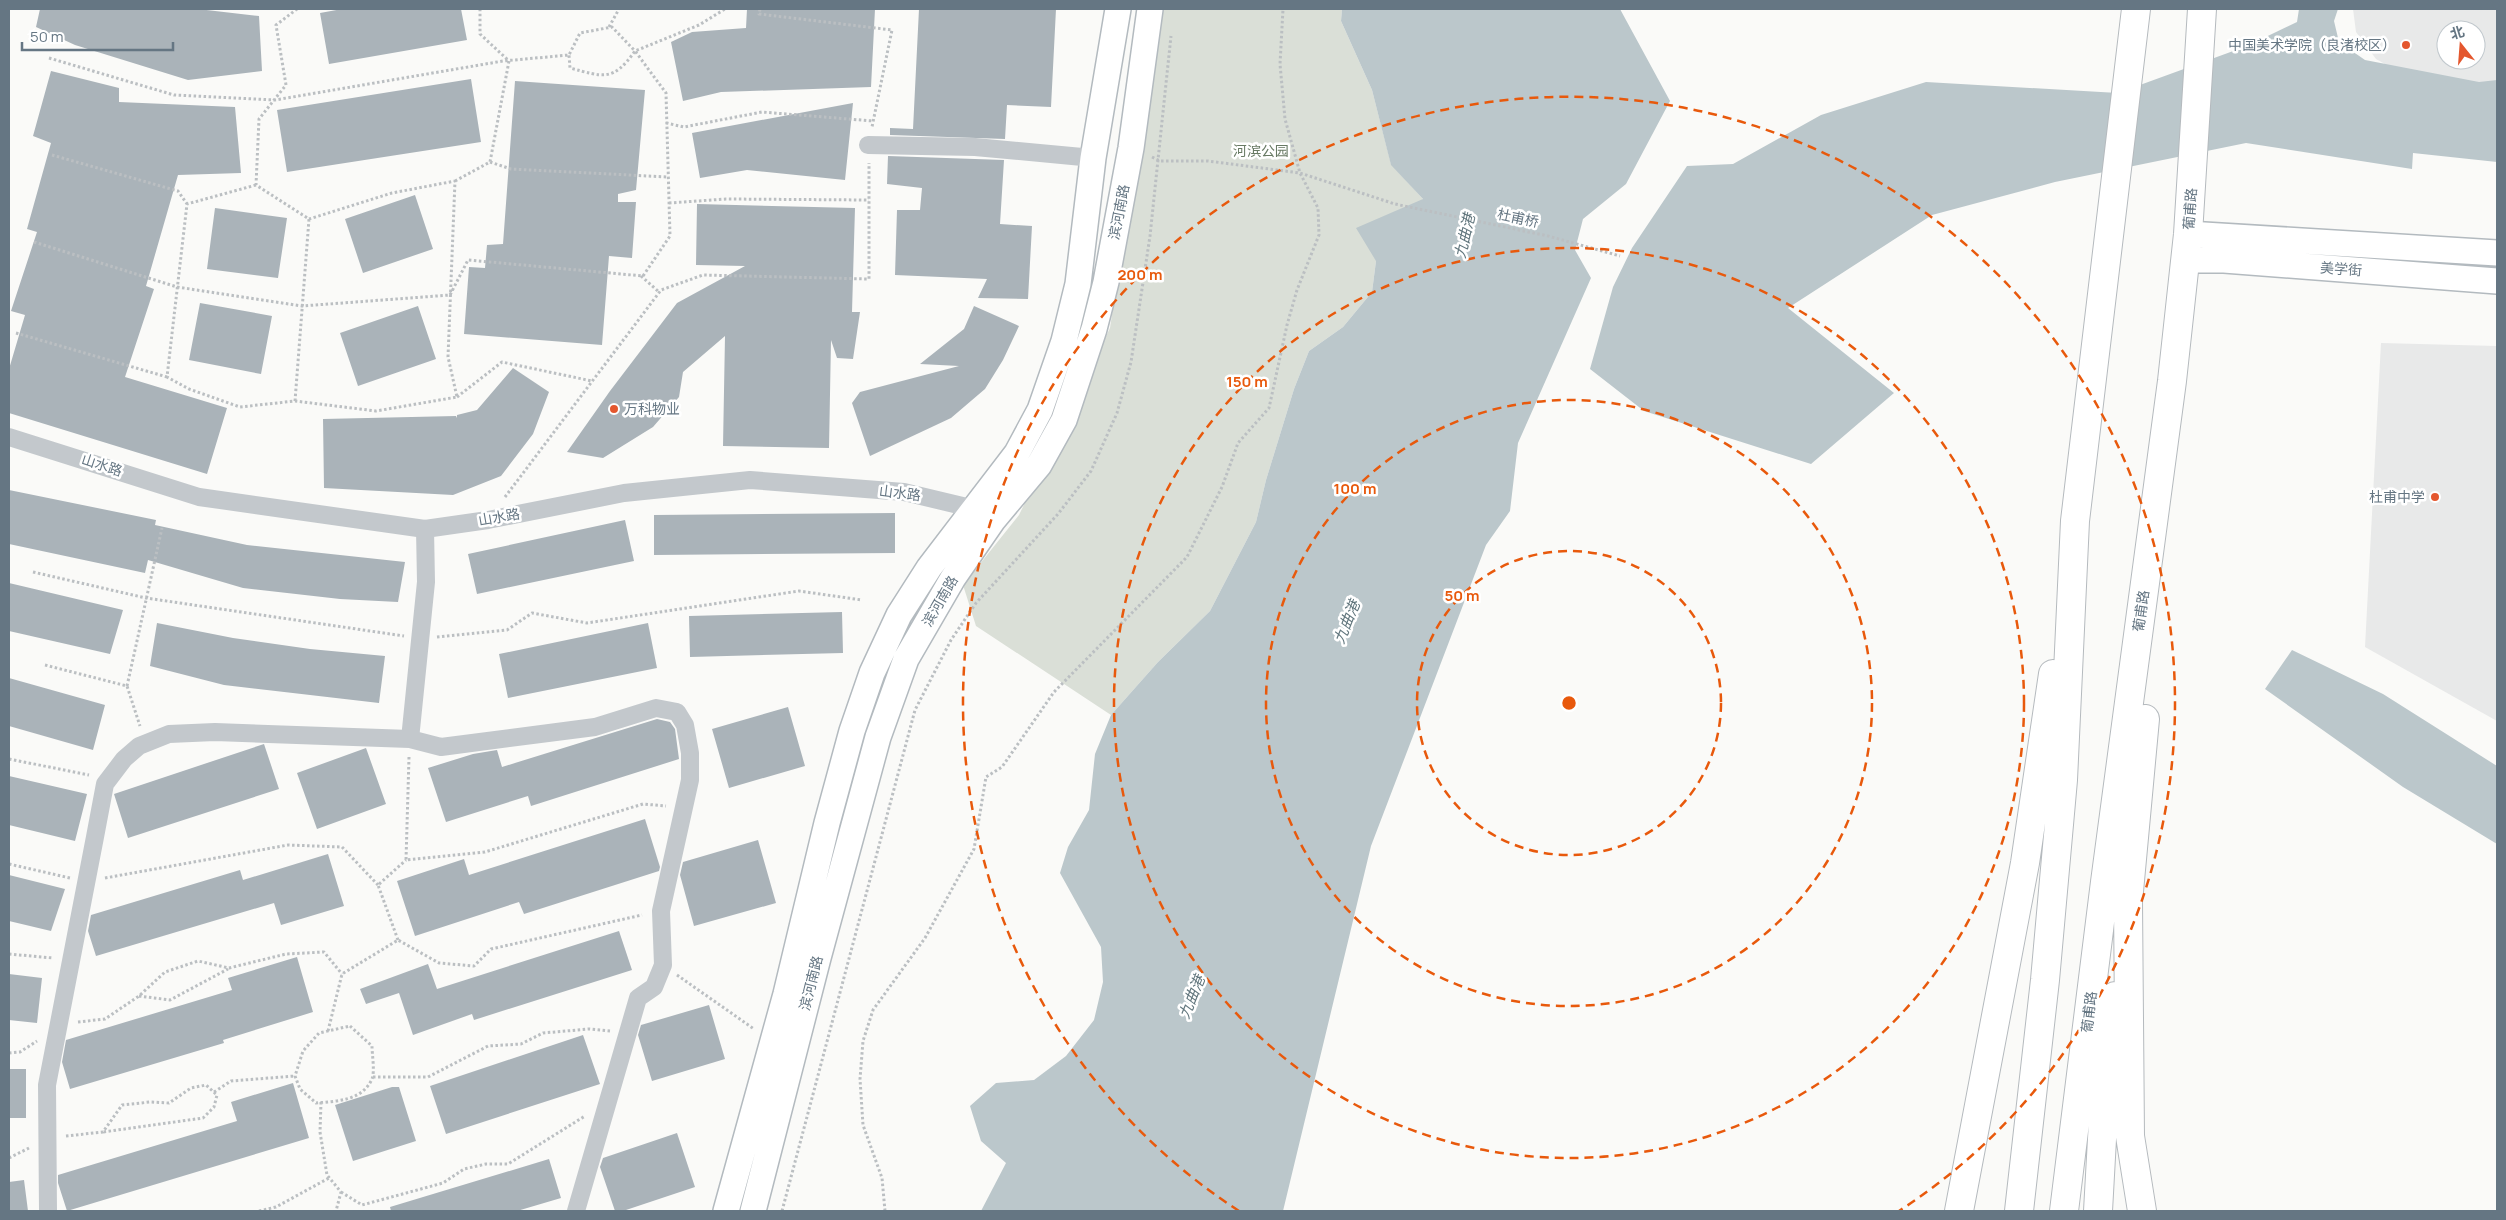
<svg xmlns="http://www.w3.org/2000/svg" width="2506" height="1220" viewBox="0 0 2506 1220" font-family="Manrope,'Noto Sans SC',sans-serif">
	<rect width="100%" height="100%" fill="#fafaf8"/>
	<path fill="#e8e9e9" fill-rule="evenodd" d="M 2353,9 L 2497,9 L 2497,87 L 2401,73 L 2376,59 L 2356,32 ZM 2446,30 L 2476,30 L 2476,60 L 2446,60 Z
		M 2381,343 L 2497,346 L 2497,721 L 2365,647 Z"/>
	<path fill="#dadfd7" d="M 1157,9 L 1342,9 L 1341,21 L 1372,90 L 1391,164 L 1423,199 L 1376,261 L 1372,292 L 1343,327 L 1309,351 L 1294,389 L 1266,480 L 1256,522 L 1210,611 L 1158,662 L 1111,715 L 976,626 L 963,585 L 1019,515 L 1110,328 Z"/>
	<path fill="#bbc7cb" d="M 1342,9 L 1620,9 L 1670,101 L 1626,184 L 1583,219 L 1575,250 L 1591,278 L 1518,443 L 1510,511 L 1486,545 L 1371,846 L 1283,1211 L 981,1211 L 1006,1163 L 981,1141 L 970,1106 L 996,1083 L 1034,1080 L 1066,1056 L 1094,1020 L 1103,982 L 1101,947 L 1060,873 L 1068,847 L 1089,810 L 1095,754 L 1111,715 L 1158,662 L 1210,611 L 1256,522 L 1266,480 L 1294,389 L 1309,351 L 1343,327 L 1372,292 L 1376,261 L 1356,228 L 1423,199 L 1391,165 L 1372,90 L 1341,21 Z
		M 2299,9 L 2338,9 L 2334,21 L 2339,42 L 2365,60 L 2479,82 L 2497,80 L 2497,162 L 2413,153 L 2412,169 L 2246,143 L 2055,182 L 1932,215 L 1788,308 L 1894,393 L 1811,464 L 1644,411 L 1590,369 L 1613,287 L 1632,248 L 1687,166 L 1733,164 L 1821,115 L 1926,82 L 2118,93 L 2247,46 L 2297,22 Z
		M 2292,650 L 2383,694 L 2497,766 L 2497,844 L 2403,787 L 2265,689 Z"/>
	<path fill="#aab3b9" d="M 40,9 L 198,9 L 259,16 L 262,71 L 188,80 L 75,45 L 36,27 Z
		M 342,9 L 461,9 L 467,40 L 329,64 L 320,13 Z
		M 747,9 L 875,9 L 871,87 L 721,92 L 683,101 L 671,42 L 692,32 L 746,28 Z
		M 919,9 L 1056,9 L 1051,107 L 1007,105 L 1005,139 L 890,135 L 890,128 L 913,129 Z
		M 51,71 L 119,88 L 119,102 L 235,107 L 241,173 L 178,175 L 146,286 L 154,289 L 125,377 L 227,408 L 207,474 L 9,413 L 9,369 L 25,315 L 11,311 L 37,232 L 27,229 L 51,143 L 33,136 Z
		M 471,79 L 481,142 L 287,172 L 277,110 Z
		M 515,81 L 645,90 L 636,190 L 618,194 L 618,202 L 636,202 L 632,258 L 609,256 L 602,345 L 464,334 L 469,267 L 485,268 L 487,245 L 503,244 Z
		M 853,103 L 845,180 L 747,170 L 700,178 L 692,133 Z
		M 888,156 L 1004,160 L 1000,224 L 1032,226 L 1028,299 L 978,298 L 987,279 L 895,275 L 897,210 L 920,210 L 922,188 L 887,184 Z
		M 415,195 L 433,249 L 363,273 L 345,219 Z
		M 697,204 L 855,208 L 852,312 L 860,312 L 853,359 L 837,358 L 831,340 L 829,448 L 723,446 L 725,336 L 683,372 L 679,397 L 653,427 L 603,458 L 567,452 L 610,391 L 677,303 L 745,266 L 696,265 Z
		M 215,208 L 287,218 L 278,278 L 207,269 Z
		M 200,303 L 272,316 L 261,374 L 189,360 Z
		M 418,306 L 436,359 L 358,386 L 340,333 Z
		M 974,306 L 1019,326 L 1003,360 L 985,389 L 951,418 L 870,456 L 852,403 L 860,392 L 959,366 L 920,364 L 964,329 Z
		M 513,368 L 549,392 L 533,434 L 501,476 L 453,495 L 324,488 L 323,419 L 456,416 L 457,418 L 457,415 L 477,410 Z
		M 9,490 L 156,520 L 155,525 L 247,545 L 405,562 L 398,602 L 340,599 L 243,588 L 148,560 L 145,573 L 9,544 Z
		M 895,513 L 895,553 L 654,555 L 654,515 Z
		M 625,520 L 634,561 L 477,594 L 468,554 Z
		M 9,583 L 123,610 L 110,654 L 9,631 Z
		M 842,612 L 843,653 L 690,657 L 689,616 Z
		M 157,623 L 233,638 L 310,649 L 385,656 L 379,703 L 224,685 L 150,666 Z
		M 648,623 L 657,668 L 508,698 L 499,654 Z
		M 9,678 L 105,705 L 93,750 L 9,726 Z
		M 788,707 L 805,766 L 729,788 L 712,729 Z
		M 657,719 L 670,722 L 675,729 L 679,759 L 531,806 L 528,796 L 446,822 L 428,768 L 473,754 L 497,750 L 502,767 Z
		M 264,744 L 279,789 L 128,838 L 114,794 Z
		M 366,748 L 386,804 L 317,829 L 297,773 Z
		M 9,776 L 87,794 L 75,841 L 9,825 Z
		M 645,819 L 660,867 L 659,871 L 524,914 L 519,902 L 415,936 L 397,881 L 464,859 L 469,875 Z
		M 758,840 L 776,903 L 694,926 L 680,875 L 683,862 Z
		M 328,854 L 344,906 L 281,925 L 274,903 L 96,956 L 88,931 L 91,915 L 240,870 L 243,880 Z
		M 9,875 L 65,889 L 51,931 L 9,921 Z
		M 619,931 L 632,970 L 474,1020 L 472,1014 L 413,1035 L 399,993 L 366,1004 L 360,989 L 428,964 L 437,989 Z
		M 297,957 L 313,1012 L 223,1040 L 224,1043 L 70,1089 L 62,1062 L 66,1040 L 232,990 L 228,978 Z
		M 9,974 L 42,978 L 37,1023 L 9,1020 Z
		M 709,1005 L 725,1059 L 652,1081 L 638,1035 L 641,1025 Z
		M 583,1035 L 600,1084 L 446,1134 L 430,1086 Z
		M 9,1069 L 26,1069 L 26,1118 L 9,1118 Z
		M 293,1083 L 309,1138 L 67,1211 L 58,1183 L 58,1175 L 237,1121 L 231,1102 Z
		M 392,1087 L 399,1087 L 416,1141 L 353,1161 L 335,1105 Z
		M 677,1133 L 695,1187 L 623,1211 L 615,1211 L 600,1167 L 603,1158 Z
		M 549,1159 L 561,1198 L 517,1211 L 391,1211 L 390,1207 Z
		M 24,1180 L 28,1211 L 9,1211 L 9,1182 Z"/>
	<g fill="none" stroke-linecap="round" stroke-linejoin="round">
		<defs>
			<path id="secondary" d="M 2188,234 L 2497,253
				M 2186,260 L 2224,260 L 2497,281
				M 726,1211 L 786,994 L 827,823 L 852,731 L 872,673 L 899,615 L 929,568 L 1017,453 L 1040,410 L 1064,341 L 1078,284 L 1093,158 L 1118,9
				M 753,1211 L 818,958 L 878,737 L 906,659 L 953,578 L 993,520 L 1039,465 L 1064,420 L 1094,329 L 1106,282 L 1131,148 L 1150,9"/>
			<path id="primary" d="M 1959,1211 L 2025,863 L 2053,674
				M 2019,1211 L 2045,980 L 2063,780 L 2075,521 L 2136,9
				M 2064,1211 L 2105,882 L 2172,381 L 2188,234 L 2202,9
				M 2098,1211 L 2107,1049 L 2115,996
				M 2142,1211 L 2130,1136 L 2128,902 L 2145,719"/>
		</defs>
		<use href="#secondary" stroke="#b3babf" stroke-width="28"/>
		<use href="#primary" stroke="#b5babe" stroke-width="30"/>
		<path stroke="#bbbfc2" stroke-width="3" stroke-dasharray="2.5 2.5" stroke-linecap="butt" d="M 760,9 L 759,14 L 892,30 L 872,127
			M 609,27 L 619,9
			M 49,58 L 174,95 L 275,100 L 503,61 L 569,55 L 580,33 L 612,27 L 635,51 C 613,82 604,77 570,68 L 569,55
			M 666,123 L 684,127 L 762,112 L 873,121
			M 52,155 L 178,191 L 187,204
			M 1152,157 L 1160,161 L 1208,161 L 1300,173 L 1395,204 L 1548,236 L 1620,256
			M 490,162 L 511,169 L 668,177
			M 455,181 L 490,162 L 509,61 L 480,34 L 480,9
			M 256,185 L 187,204 L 167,377 L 189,389 L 240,407 L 295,401 L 376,411 L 457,397 L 448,357 L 455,181 L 392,193 L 309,219
			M 669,203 L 726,199 L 869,200
			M 34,242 L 177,287 L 302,306 L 450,295 L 468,260 L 643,276 L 670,236 L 666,93 L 635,51 L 699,25 L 725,9
			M 641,276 L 659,292
			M 16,333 L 167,377
			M 457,397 L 502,362 L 592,381
			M 295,401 L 309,219 L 256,185 L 259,119 L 286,85 L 276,25 L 297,9
			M 505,497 L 661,290 L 703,275 L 869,279 L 869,163
			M 33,572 L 146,598 L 404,636
			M 437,637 L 507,630 L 532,613 L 587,623 L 799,591 L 862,600
			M 45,665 L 127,686 L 140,726
			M 127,686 L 162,528
			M 409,757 L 406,860 L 485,852 L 643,804 L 666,806
			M 9,759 L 89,775
			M 9,864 L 70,878
			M 105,878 L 288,845 L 342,847 L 378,885
			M 398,940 L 378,885 L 406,860
			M 9,954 L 53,958
			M 677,975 L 754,1029
			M 139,996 L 170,1000 L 228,969
			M 78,1022 L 105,1019 L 139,996 L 165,972 L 198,961 L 229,968 L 286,954 L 324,952 L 342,974
			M 350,1026 L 372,1046 C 372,1055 375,1071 372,1079 C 362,1101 337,1101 316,1103 L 300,1089 L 295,1076 L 303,1051 L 319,1033 Z
			M 328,1031 L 342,974 L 398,940 L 439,963 L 474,966 L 491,949 L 642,915
			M 9,1053 L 20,1052 L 37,1041
			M 373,1077 L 428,1077 L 488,1046 L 521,1044 L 543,1033 L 589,1029 L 610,1031
			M 214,1092 L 231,1081 L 295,1076
			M 321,1102 L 320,1132 L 327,1175 L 341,1192 L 336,1211
			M 66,1136 L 103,1132 L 122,1105 L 150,1102 L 169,1103 L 191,1088 L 206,1085 L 217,1095 L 214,1107 L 203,1118 L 103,1132
			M 9,1158 L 29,1148
			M 341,1192 L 362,1205 L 443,1183 L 464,1169 L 486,1164 L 508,1164 L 585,1116
			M 259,1211 L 276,1207 L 329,1178
			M 782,1211 L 915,710 L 951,640 L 976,603 L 1058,514 L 1091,471 L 1117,413 L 1131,362 L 1150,236 L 1171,36
			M 885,1211 L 882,1178 L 863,1125 L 860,1079 L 863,1041 L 873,1010 L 925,938 L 974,849 L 986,777 L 1002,767 L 1054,692 L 1187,557 L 1222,487 L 1238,443 L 1269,408 L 1287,325 L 1297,290 L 1319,235 L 1318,208 L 1300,173 L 1285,119 L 1280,64 L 1283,9"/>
		<path stroke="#c3c8cc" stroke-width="18" d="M 868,145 L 975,147 L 1093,158
			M 9,437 L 199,497 L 425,529 L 488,520 L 624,493 L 750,480 L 904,492 L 971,508 L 982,513
			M 410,739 L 426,582 L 425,529
			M 48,1211 L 47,1085 L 95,837 L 105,784 L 124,759 L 139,746 L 169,734 L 215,732 L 410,739 L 441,747 L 595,727 L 656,708 L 677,712 L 685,725 L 690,753 L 690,780 L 661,911 L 663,965 L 654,987 L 638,998 L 576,1211"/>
		<use href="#secondary" stroke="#fff" stroke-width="25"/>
		<use href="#primary" stroke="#fff" stroke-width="28"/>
	</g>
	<g fill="none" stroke="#e8590c" stroke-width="2.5" stroke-dasharray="9 6">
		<circle cx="1569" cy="703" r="152"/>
		<circle cx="1569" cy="703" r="303"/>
		<circle cx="1569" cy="703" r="455"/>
		<path d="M1239 1211A606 606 0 1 1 1899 1211"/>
	</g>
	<g fill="#e4572e" stroke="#fff" stroke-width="2">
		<circle cx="2406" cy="45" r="5"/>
		<circle cx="614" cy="409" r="5"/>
		<circle cx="2435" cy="497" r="5"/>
	</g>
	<g text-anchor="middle" stroke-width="5" stroke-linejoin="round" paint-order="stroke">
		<g font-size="14" fill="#657683" stroke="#fff" text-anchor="end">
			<text x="2396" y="50">中国美术学院（良渚校区）</text>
			<text x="624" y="414" text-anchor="start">万科物业</text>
			<text x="2425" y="502">杜甫中学</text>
		</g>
		<g font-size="14" fill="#687a64" stroke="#fff">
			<text x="1261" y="156">河滨公园</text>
		</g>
		<g font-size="14" fill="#657683" stroke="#fff">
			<text transform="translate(2190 209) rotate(-86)" y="5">葡甫路</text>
			<text transform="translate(1119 212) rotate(-79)" y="5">滨河南路</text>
			<text transform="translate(1518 218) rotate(12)" y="5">杜甫桥</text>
			<text transform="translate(2341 269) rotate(4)" y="5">美学街</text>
			<text transform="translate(102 465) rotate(18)" y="5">山水路</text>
			<text transform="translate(900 493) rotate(7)" y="5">山水路</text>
			<text transform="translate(499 517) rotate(-10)" y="5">山水路</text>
			<text transform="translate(940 601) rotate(-60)" y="5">滨河南路</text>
			<text transform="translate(2141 611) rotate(-82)" y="5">葡甫路</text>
			<text transform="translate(811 983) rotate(-76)" y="5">滨河南路</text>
			<text transform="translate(2089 1012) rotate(-83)" y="5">葡甫路</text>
		</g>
		<g font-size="15" font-style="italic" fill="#60757c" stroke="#fff">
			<text transform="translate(1465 236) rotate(-77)" y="5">九曲港</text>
			<text transform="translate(1347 622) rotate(-68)" y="5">九曲港</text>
			<text transform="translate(1192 997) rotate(-68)" y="5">九曲港</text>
		</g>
	</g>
	<circle cx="1569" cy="703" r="8" fill="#e8590c" stroke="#fff" stroke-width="2.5"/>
	<g font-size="15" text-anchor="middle" font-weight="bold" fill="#e8590c" stroke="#fff" stroke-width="5" stroke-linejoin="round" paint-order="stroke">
		<text x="1140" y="280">200 m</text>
		<text x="1247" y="387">150 m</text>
		<text x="1355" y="494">100 m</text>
		<text x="1462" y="601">50 m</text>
	</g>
	<rect width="2506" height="1220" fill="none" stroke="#657683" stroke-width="20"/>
	<g transform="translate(2461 45) rotate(343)"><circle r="24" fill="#ffffff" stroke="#c1c8cd"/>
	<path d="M0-4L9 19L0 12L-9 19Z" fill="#e4572e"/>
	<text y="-8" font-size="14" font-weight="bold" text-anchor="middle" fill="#657683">北</text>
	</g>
	<path d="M22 42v8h151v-8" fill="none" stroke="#657683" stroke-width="2.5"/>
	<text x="30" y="42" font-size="15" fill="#657683" stroke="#ffffff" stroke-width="4" paint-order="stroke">50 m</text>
</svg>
